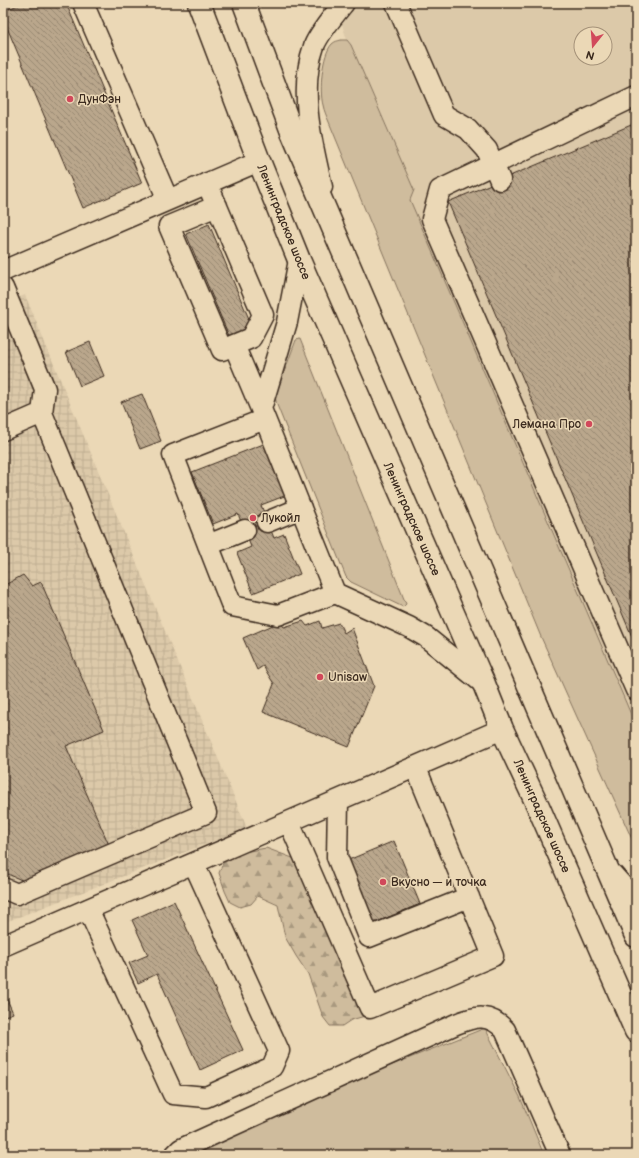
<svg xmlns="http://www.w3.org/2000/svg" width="639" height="1158" viewBox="0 0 639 1158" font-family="'Balsamiq Sans',sans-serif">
	<defs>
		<pattern id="industrial-grid" width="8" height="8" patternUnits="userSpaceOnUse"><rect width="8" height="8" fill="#dcc9a9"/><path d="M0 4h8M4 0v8" fill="none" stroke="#bead91"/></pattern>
		<pattern id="forest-firs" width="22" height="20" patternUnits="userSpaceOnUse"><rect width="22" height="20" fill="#cfbc9d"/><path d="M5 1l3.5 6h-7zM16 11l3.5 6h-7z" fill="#a9997f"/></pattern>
		<pattern id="building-back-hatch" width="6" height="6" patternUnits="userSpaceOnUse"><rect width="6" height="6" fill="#baa78c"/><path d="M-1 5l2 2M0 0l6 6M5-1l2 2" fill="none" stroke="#988872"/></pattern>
	</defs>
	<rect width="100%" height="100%" fill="#ebd8b6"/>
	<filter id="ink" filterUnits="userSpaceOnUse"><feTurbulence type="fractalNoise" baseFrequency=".025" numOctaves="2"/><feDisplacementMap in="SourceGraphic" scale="8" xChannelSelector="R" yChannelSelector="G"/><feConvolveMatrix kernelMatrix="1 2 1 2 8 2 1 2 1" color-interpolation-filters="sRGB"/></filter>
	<g filter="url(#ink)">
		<path fill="#dcc9a9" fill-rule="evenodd" d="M 335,3 L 636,3 L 636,726 L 410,200 L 414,190 L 351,45 L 347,40 ZM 581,34 L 605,34 L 605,58 L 581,58 Z"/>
		<path fill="url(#industrial-grid)" d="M 25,295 L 247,828 L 3,923 L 3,304 Z"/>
		<path fill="#cfbc9d" stroke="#85735e" d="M 341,40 L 347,40 L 351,45 L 414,190 L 410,200 L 636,726 L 636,848 L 541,637 L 329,122 C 327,117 324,111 323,105 C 319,91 322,54 332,44 C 335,41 338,41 341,40 Z
			M 300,339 L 406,604 L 403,607 L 351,582 L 346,577 L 277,405 L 275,397 L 296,340 Z
			M 485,1028 L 520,1097 L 544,1155 L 175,1155 L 181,1149 Z"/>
		<path fill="url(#forest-firs)" stroke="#85735e" d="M 266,848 L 298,860 L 365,1016 L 351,1020 L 342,1026 L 330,1026 L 323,1017 L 308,974 L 296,956 L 285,937 L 278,905 L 258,896 L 251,904 L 240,907 L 230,902 L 225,891 L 219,873 L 223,863 L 244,852 Z"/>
		<path fill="url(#building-back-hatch)" stroke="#3b2a1e" d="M 23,3 L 66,3 L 142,183 L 83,208 L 3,18 L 3,11 Z
			M 636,123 L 636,646 L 448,202 Z
			M 209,224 L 252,326 L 229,336 L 186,234 Z
			M 90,342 L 104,376 L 80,386 L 66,352 Z
			M 142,394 L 161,441 L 140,449 L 121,402 Z
			M 266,443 L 287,495 L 261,505 L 274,538 L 284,534 L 300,574 L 253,593 L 237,553 L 251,547 L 238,514 L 213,524 L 192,472 Z
			M 23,575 L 32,586 L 41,582 L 104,730 L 66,746 L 109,845 L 24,881 L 3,872 L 3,586 Z
			M 303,621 L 307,626 L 320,621 L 322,628 L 339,623 L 344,633 L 352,628 L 374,686 L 349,747 L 263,712 L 274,684 L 263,666 L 257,670 L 243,638 L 280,622 L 284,627 Z
			M 394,841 L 420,904 L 372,924 L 346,861 Z
			M 174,901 L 243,1050 L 200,1070 L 157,974 L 138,983 L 129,963 L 148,955 L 132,920 Z
			M 3,990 L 13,1013 L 3,1017 Z"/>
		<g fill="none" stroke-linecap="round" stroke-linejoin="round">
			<defs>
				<path id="minor" d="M 83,3 L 168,200
					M 396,3 L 444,115 L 468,129 L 487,150 L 500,180
					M 636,96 L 440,190 L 432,219 L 636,690
					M 207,183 L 263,315 L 251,338 L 234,345 L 261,409
					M 322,187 C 312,143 298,91 314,46 C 319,33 335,14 344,3
					M 217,206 L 169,226 L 222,350 L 234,345
					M 299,260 L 287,322 L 261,409 L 335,593 L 409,627 L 426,637 L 484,684
					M 3,271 L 259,161
					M 3,288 L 45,389 L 42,413
					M 265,419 L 173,455 L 232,606 L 278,615 L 335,593
					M 3,430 L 42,413 L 206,813 L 17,894 L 3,888
					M 267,522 L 301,508
					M 208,545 L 245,530
					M 338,801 L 337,857 L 369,937 L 469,897
					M 289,822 L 370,1008 L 493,956 L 416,768
					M 612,874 L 636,901
					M 88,909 L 173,1094 L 206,1097 L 272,1067 L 279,1051 L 194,864
					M 3,946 L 502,729
					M 175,1155 L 181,1149 L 456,1024 C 476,1016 489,1013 505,1030 L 560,1155"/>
				<path id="highway" d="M 199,3 L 259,161 L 299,260 L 484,684 L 502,729 L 538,806 L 636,1031
					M 244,3 L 292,132 L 636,936"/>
			</defs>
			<use href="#minor" stroke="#3b2a1e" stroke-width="23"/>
			<use href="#highway" stroke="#3b2a1e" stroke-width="25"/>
			<use href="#minor" stroke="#ebd8b6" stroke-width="20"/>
			<use href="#highway" stroke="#ebd8b6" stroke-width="22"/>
		</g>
	</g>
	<g fill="#d1495b" stroke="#ebd8b6" stroke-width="1.5">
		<circle cx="70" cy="99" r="4"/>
		<circle cx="589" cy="424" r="4"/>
		<circle cx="253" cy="518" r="4"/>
		<circle cx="320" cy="677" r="4"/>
		<circle cx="383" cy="882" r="4"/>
	</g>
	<g text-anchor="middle" stroke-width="3" stroke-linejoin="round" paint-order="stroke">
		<g font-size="12" fill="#3b2a1e" stroke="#ebd8b6" text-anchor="start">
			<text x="78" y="103">ДунФэн</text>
			<text x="581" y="428" text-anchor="end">Лемана Про</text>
			<text x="261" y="522">Лукойл</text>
			<text x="328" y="681">Unisaw</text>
			<text x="391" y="886">Вкусно — и точка</text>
		</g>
		<g font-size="12" fill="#3b2a1e" stroke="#ebd8b6">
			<text transform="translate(284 222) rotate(68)" y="4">Ленинградское шоссе</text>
			<text transform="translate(412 519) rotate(66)" y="4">Ленинградское шоссе</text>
			<text transform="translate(542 816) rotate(66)" y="4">Ленинградское шоссе</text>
		</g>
	</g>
	<rect width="639" height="1158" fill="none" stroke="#ebd8b6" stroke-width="16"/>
	<rect x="8" y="8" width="623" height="1142" fill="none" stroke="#3b2a1e" stroke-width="1.5" filter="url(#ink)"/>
	<g transform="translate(593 46) rotate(197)"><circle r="19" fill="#ebd8b6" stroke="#a59279"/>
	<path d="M0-3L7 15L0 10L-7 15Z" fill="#d1495b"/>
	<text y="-6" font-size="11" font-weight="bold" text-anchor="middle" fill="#3b2a1e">N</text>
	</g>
</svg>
